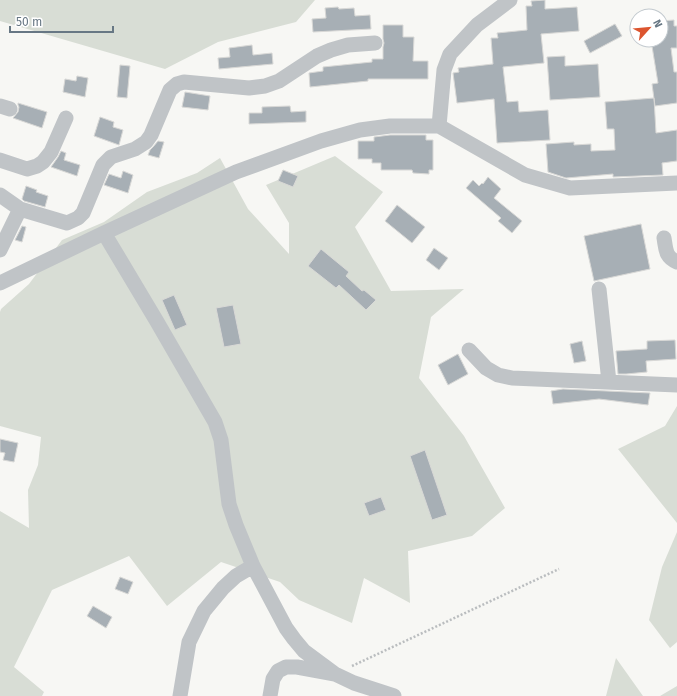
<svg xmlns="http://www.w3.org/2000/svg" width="677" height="696" viewBox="0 0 677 696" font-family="'Fira Sans',sans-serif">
	<rect width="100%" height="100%" fill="#f7f7f4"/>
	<path fill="#d8ddd5" d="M 0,0 L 315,0 L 296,22 L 218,42 L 165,69 L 0,21 Z
		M 335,156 L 383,192 L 355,227 L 391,291 L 464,289 L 431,317 L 419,378 L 464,436 L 505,508 L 472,536 L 408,551 L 410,603 L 364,578 L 352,623 L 299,600 L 280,582 L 221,562 L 167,606 L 129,556 L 52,590 L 14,667 L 44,692 L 42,696 L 0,696 L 0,511 L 29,528 L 28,490 L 38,465 L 41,437 L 0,426 L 0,312 L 1,309 L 29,284 L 62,240 L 104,222 L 147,192 L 197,173 L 220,158 L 248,209 L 289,254 L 289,223 L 266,185 Z
		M 677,406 L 677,523 L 618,449 L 665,426 Z
		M 677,532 L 677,642 L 670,648 L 649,620 L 662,567 Z
		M 616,658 L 643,696 L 606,696 Z
		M 677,686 L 677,696 L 660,696 Z"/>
	<path fill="#a7afb5" stroke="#d8d8d6" d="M 545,0 L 545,9 L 577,7 L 579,31 L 541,34 L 544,63 L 503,67 L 507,102 L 518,101 L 519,112 L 548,110 L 550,140 L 497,143 L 494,99 L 457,103 L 453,73 L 459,72 L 458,68 L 493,64 L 491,38 L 498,38 L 497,33 L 527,30 L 526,6 L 532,6 L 531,1 Z
		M 338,7 L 339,9 L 354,8 L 355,16 L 370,15 L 371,29 L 313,32 L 312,19 L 326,18 L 325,8 Z
		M 674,20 L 674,26 L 677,26 L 677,48 L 671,48 L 674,72 L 677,72 L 677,103 L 655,106 L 652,84 L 658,83 L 651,40 L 661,40 L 661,21 Z
		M 615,24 L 622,36 L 590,53 L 584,41 Z
		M 383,25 L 403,25 L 403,37 L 414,37 L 413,61 L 428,61 L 428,79 L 368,79 L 368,81 L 310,87 L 309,73 L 323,71 L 323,67 L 372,62 L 372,59 L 383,59 L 383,47 L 384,43 L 383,39 Z
		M 252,45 L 253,55 L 272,53 L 273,64 L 219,69 L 218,58 L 230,57 L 229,48 Z
		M 565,56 L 565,66 L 598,64 L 600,97 L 550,100 L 547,57 Z
		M 120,65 L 130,66 L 127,98 L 117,97 Z
		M 77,76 L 88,78 L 85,97 L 63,92 L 65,79 L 76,81 Z
		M 185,92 L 210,96 L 208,110 L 182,107 Z
		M 654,98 L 656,133 L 677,130 L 677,161 L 662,163 L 663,175 L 613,177 L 613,174 L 566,178 L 548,172 L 546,144 L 574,142 L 574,145 L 591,144 L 591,151 L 615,150 L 614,129 L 607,129 L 605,102 Z
		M 18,103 L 47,112 L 42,128 L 13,118 L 18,112 L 19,107 L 18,105 Z
		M 290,106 L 291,112 L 306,111 L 306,122 L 249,124 L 249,113 L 262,113 L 262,107 Z
		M 100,117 L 114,122 L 113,127 L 123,130 L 119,145 L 94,136 Z
		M 390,135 L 426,135 L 426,140 L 433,140 L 433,170 L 429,170 L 429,174 L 413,173 L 412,170 L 381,170 L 381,163 L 372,163 L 372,159 L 358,159 L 358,141 L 374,141 L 374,137 Z
		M 158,141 L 164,142 L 159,158 L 148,155 L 150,150 L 153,147 Z
		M 61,151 L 66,153 L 64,160 L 80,165 L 77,176 L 51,167 L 58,157 Z
		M 283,170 L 298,176 L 293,187 L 278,181 Z
		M 123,171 L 133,175 L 128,193 L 104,185 L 109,174 L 121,178 Z
		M 488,177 L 501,189 L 494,198 L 522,221 L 512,233 L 498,221 L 501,218 L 466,188 L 473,180 L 479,186 L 482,183 L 483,184 Z
		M 26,186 L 37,190 L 36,192 L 48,196 L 45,207 L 24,201 L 22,199 Z
		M 397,205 L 425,227 L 412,243 L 385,221 Z
		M 641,224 L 650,269 L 594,281 L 584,236 Z
		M 22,226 L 26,227 L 22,242 L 15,240 Z
		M 434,248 L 448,258 L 439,270 L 426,260 Z
		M 321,249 L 349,272 L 346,276 L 362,291 L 364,290 L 376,300 L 366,310 L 339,285 L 336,288 L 308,266 Z
		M 174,295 L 187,325 L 175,330 L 162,300 Z
		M 233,305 L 241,344 L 224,347 L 216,308 Z
		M 675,340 L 676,359 L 646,361 L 647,372 L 626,374 L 618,374 L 616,351 L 647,349 L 647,341 Z
		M 582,341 L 586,361 L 574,363 L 570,344 Z
		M 458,354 L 468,374 L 448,385 L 438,365 Z
		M 563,389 L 650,393 L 648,405 L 599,399 L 553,404 L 551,391 Z
		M 0,439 L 18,443 L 14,462 L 3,460 L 5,453 L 0,452 Z
		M 425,450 L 447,515 L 432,520 L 410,456 Z
		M 381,497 L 386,510 L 369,516 L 364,503 Z
		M 120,577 L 133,582 L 128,594 L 115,589 Z
		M 93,606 L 112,617 L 106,628 L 87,616 Z"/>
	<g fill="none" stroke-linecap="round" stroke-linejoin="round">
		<path stroke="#babdbf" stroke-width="2.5" stroke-dasharray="2 2" stroke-linecap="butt" d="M 352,666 L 559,569"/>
		<path stroke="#c0c4c7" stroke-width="15" d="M 0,106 L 10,109
			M 439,126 L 525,175 L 570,188 L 677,183
			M 0,160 L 27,169 L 37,166 L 43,162 L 51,152 L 66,118
			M 0,195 L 20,209
			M 104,233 L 156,320 L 215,422 L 221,440 L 229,504 L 236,525 L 253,566 L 286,628 L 294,639 L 304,651 L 335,674
			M 664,238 C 666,249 665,257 677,262
			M 0,250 L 20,209 L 67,223 L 78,218 L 83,213 L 103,165 L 111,157 L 135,149 L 146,142 L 151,135 L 170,90 L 177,84 L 184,82 L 249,88 L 265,86 L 279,81 L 317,56 L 331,50 L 348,45 L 375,43
			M 0,283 L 104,233 L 236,172 L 321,141 L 360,130 L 390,126 L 439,126 L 444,70 L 450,54 L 477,25 L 510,0
			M 599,289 L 609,382
			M 469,350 L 486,368 L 498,375 L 512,378 L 677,385
			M 180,696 L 189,642 L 204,611 L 223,588 L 236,576 L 253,566
			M 270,696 L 273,679 L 278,671 L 286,667 L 297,667 L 335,674 L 354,683 L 394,696"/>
	</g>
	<g transform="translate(649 28) rotate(63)"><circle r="19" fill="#ffffff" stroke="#c2c9ce"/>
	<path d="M0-3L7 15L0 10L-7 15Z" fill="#dc552f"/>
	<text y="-6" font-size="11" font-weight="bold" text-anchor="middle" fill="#677784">N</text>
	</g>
	<path d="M10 26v6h103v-6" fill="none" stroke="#677784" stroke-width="2"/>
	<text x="16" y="26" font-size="12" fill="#677784" stroke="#ffffff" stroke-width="3" paint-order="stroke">50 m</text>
</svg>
